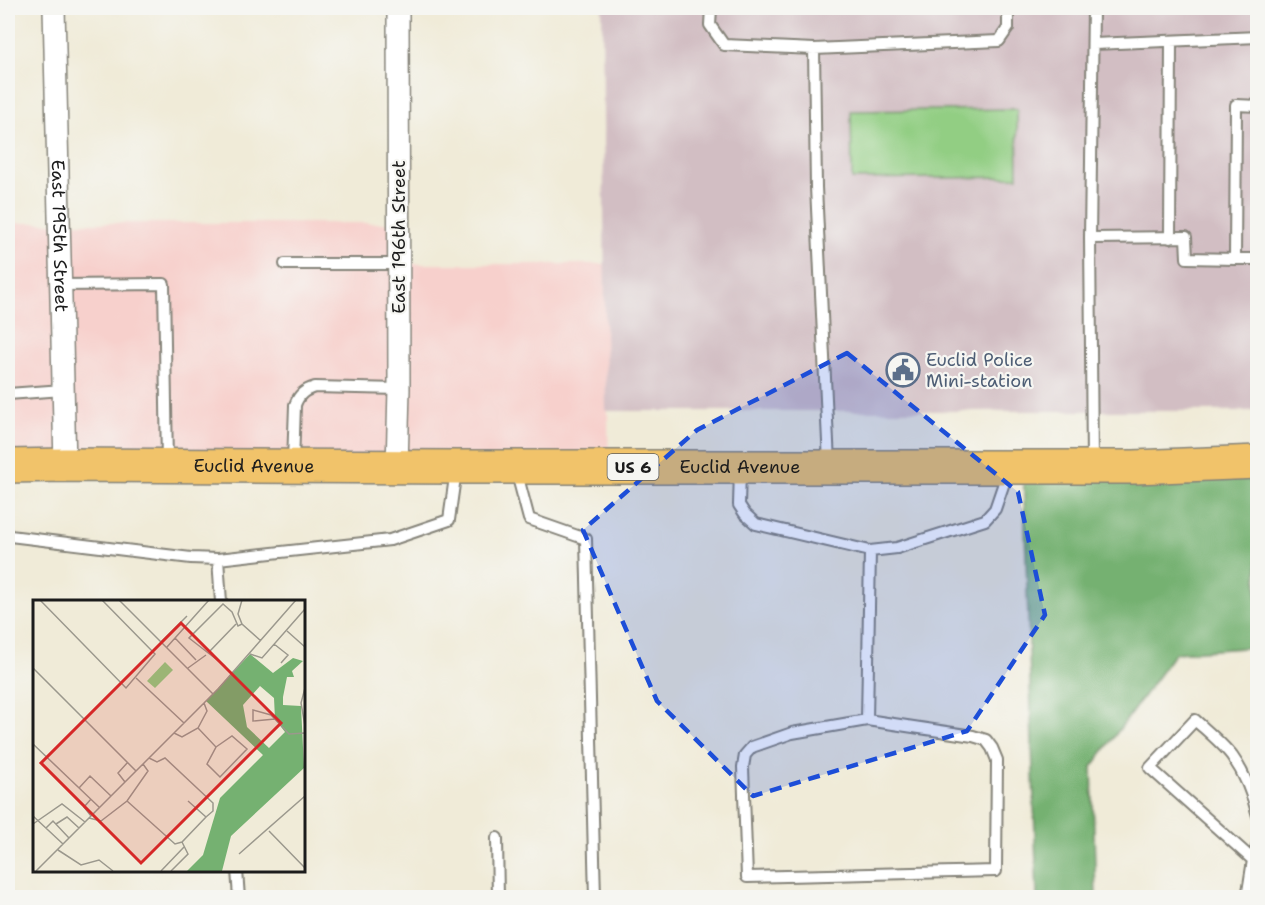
<svg xmlns="http://www.w3.org/2000/svg" width="1265" height="905" viewBox="0 0 1265 905" font-family="'Shantell Sans',sans-serif">
	<rect width="100%" height="100%" fill="#f6f6f2"/>
	<filter id="ink" filterUnits="userSpaceOnUse"><feTurbulence type="fractalNoise" baseFrequency=".0167" numOctaves="2"/><feDisplacementMap in="SourceGraphic" scale="12" xChannelSelector="R" yChannelSelector="G"/><feConvolveMatrix kernelMatrix="1 2 1 2 8 2 1 2 1" color-interpolation-filters="sRGB"/></filter>
	<filter id="wash" filterUnits="userSpaceOnUse"><feTurbulence type="fractalNoise" baseFrequency=".008" numOctaves="4" result="noise"/><feDisplacementMap in="SourceGraphic" scale="24" xChannelSelector="R" yChannelSelector="G"/><feGaussianBlur stdDeviation="1.35" result="paint"/><feColorMatrix in="noise" values="0 0 0 0 0 0 0 0 0 0 0 0 0 0 0 0 0 1.4 0 .05"/><feComposite in="paint" operator="in"/></filter>
	<g filter="url(#wash)">
		<rect width="100%" height="100%" fill="#f0ebd8"/>
		<path fill="#f7d0cc" d="M 8,223 L 398,223 L 399,264 L 605,264 L 609,467 L 8,466 Z"/>
		<path fill="#d2bec3" d="M 602,8 L 1257,8 L 1257,411 L 606,411 Z"/>
		<path fill="#92ce83" stroke="#577550" stroke-width="1.5" d="M 1017,109 L 1018,177 L 852,179 L 851,111 Z"/>
		<path fill="#75b171" stroke="#486646" stroke-width="1.5" d="M 1257,462 L 1257,647 L 1175,653 L 1092,767 L 1096,897 L 1037,897 L 1023,466 Z"/>
	</g>
	<g filter="url(#ink)">
		<g fill="none" stroke-linecap="round" stroke-linejoin="round">
			<defs>
				<path id="service" d="M 711,8 L 710,25 L 724,45 L 814,49 L 999,41 L 1008,28 L 1008,8
					M 1094,44 L 1258,37
					M 814,49 L 816,187 L 829,463
					M 1258,106 L 1236,105 L 1235,259 L 1258,259
					M 1090,238 L 1186,237 L 1187,258 L 1235,259
					M 1170,238 L 1171,41
					M 285,264 L 399,264
					M 61,285 L 164,284 L 167,463
					M 8,394 L 63,390
					M 293,463 L 295,405 C 299,394 305,390 315,387 L 399,389
					M 1092,463 L 1090,238 L 1093,8
					M 516,470 L 529,519 L 586,539 L 595,898
					M 740,470 L 739,505 L 745,514 L 756,524 L 870,551 L 897,548 L 985,520 L 995,509 L 1007,474 L 1006,470
					M 8,534 L 10,536 L 191,558 L 218,559 L 390,540 L 449,520 L 456,470
					M 218,559 L 221,602
					M 867,720 L 973,736 L 986,740 L 992,748 L 997,760 L 996,871 L 747,877 L 743,767 L 745,755 L 752,747 L 792,733 L 867,720 L 870,551
					M 497,838 L 498,898
					M 1253,860 L 1150,768 L 1195,720 C 1207,731 1222,743 1232,756 C 1244,773 1253,795 1258,816
					M 237,870 L 239,898
					M 1247,898 L 1253,860 L 1258,844"/>
				<g id="minor">
					<path id="s1" d="M 54,8 L 65,465"/>
					<path d="M 397,467 L 399,389 L 398,8"/>
				</g>
				<g id="primary">
					<path id="s2" d="M 8,466 L 65,465 L 457,467 L 1134,467 L 1258,462"/>
				</g>
			</defs>
			<use href="#service" stroke="#86847a" stroke-width="14"/>
			<use href="#minor" stroke="#86847a" stroke-width="24"/>
			<use href="#primary" stroke="#86847a" stroke-width="36"/>
			<use href="#service" stroke="#fff" stroke-width="10"/>
			<use href="#minor" stroke="#fff" stroke-width="21"/>
			<use href="#primary" stroke="#f1c36a" stroke-width="33"/>
		</g>
	</g>
	<path fill="#1d4ed8" fill-opacity="0.2" stroke="#1d4ed8" stroke-width="4.5" stroke-dasharray="12 8" stroke-linejoin="round" d="M 847,353 L 1018,492 L 1045,615 L 967,731 L 753,796 L 657,701 L 583,530 L 697,430 Z"/>
	<defs>
		<symbol id="civic-ring" viewBox="-11 -11 22 22"><circle r="9.5" fill="#f6f6f2" stroke="#5c6f8a" stroke-width="1.5"/><path d="M-.6-6.5H3V-4.5H.6V-3L4-1V1h2V6H-6V1h2V-1L-.6-3ZM-1.2 2.5V6h2.4V2.5Z" fill="#5c6f8a"/></symbol>
	</defs>
	<g fill-rule="evenodd">
		<use href="#civic-ring" x="884" y="351" width="38" height="38"/>
	</g>
	<g text-anchor="middle" stroke-width="4.5" stroke-linejoin="round" paint-order="stroke">
		<rect fill="#f6f6f2" stroke="#5d5d5c" stroke-width="1.5" x="607.5" y="454" width="51" height="26" rx="4.5"/>
		<g font-size="16" font-weight="bold" fill="#1c1c1c">
			<text x="633" y="473">US 6</text>
		</g>
		<g font-size="18" fill="#1c1c1c" stroke="#f6f6f2">
			<text dy="6" stroke="none"><textPath href="#s1" startOffset="228">East 195th Street</textPath></text>
			<text transform="translate(399 237) rotate(-90)" y="6">East 196th Street</text>
			<text dy="6" stroke="none"><textPath href="#s2" startOffset="246">Euclid Avenue</textPath></text>
			<text dy="6" stroke="none"><textPath href="#s2" startOffset="732">Euclid Avenue</textPath></text>
		</g>
		<g font-size="18" fill="#4e5e75" stroke="#f6f6f2" text-anchor="start">
			<text x="926" y="366">Euclid Police<tspan x="926" dy="21">Mini-station</tspan></text>
		</g>
	</g>
	<g transform="translate(33 600)">
		<rect width="272" height="272" fill="#f0ebd8"/>
		<path d="M 132,62 L 140,70 L 122,88 L 114,81 Z" fill="#92ce83"/>
		<path d="M 217,54 L 240,73 L 260,58 L 270,61 L 259,71 L 261,77 L 254,77 L 250,97 L 250,105 L 268,106 L 271,168 L 198,236 L 189,271 L 154,271 L 170,255 L 187,198 L 230,155 L 173,101 ZM 227,86 L 241,98 L 242,119 L 252,132 L 236,148 L 214,127 L 210,105 Z" fill="#75b171" fill-rule="evenodd"/>
		<path fill="none" stroke="#9b988d" stroke-width="1.5" d="M 7,0 L 93,88 L 122,54 L 69,0M 86,0 L 180,94M 209,0 L 205,14 L 209,24 L 228,41M 254,31 L 272,47M 142,38 L 163,60M 128,42 L 154,16M 241,44 L 255,55 L 248,63M 134,47 L 176,0M 176,52 L 203,24M 217,54 L 229,58 L 272,9M 192,66 L 156,38 L 190,4 L 199,12 L 205,26 L 209,24M 0,68 L 103,171M 155,68 L 173,55M 103,78 L 151,123M 272,88 L 268,103 L 272,126M 242,119 L 220,121 L 220,110 L 238,115 L 256,134 L 272,133M 165,128 L 183,147 L 174,164 L 187,177 L 214,149 L 199,136 L 183,147M 141,133 L 149,137 L 165,128 L 174,111 L 171,103M 0,144 L 66,207M 116,158 L 124,162 L 132,158 L 180,203 L 180,211 L 173,217M 92,182 L 85,173 L 95,162M 46,188 L 57,176 L 78,196M 94,201 L 142,244 L 149,242 L 173,217 L 155,201M 0,216 L 30,244M 58,216 L 51,207 L 58,199M 56,218 L 68,221 L 94,201 L 115,171 L 110,164M 0,224 L 29,204 L 52,222M 23,224 L 34,217 L 46,228M 13,228 L 20,221 L 36,238M 236,231 L 272,268M 25,250 L 48,265 L 66,260 L 80,271M 206,254 L 272,196M 3,271 L 185,89 L 263,0M 128,271 L 151,247M 138,271 L 155,254 L 149,242"/>
		<path fill="#d62828" fill-opacity="0.15" stroke="#d62828" stroke-width="3" d="M 148,23 L 248,123 L 108,263 L 8,163 Z"/>
		<rect width="272" height="272" fill="none" stroke="#1c1c1c" stroke-width="3"/>
	</g>
	<rect width="1265" height="905" fill="none" stroke="#f6f6f2" stroke-width="30"/>
</svg>
